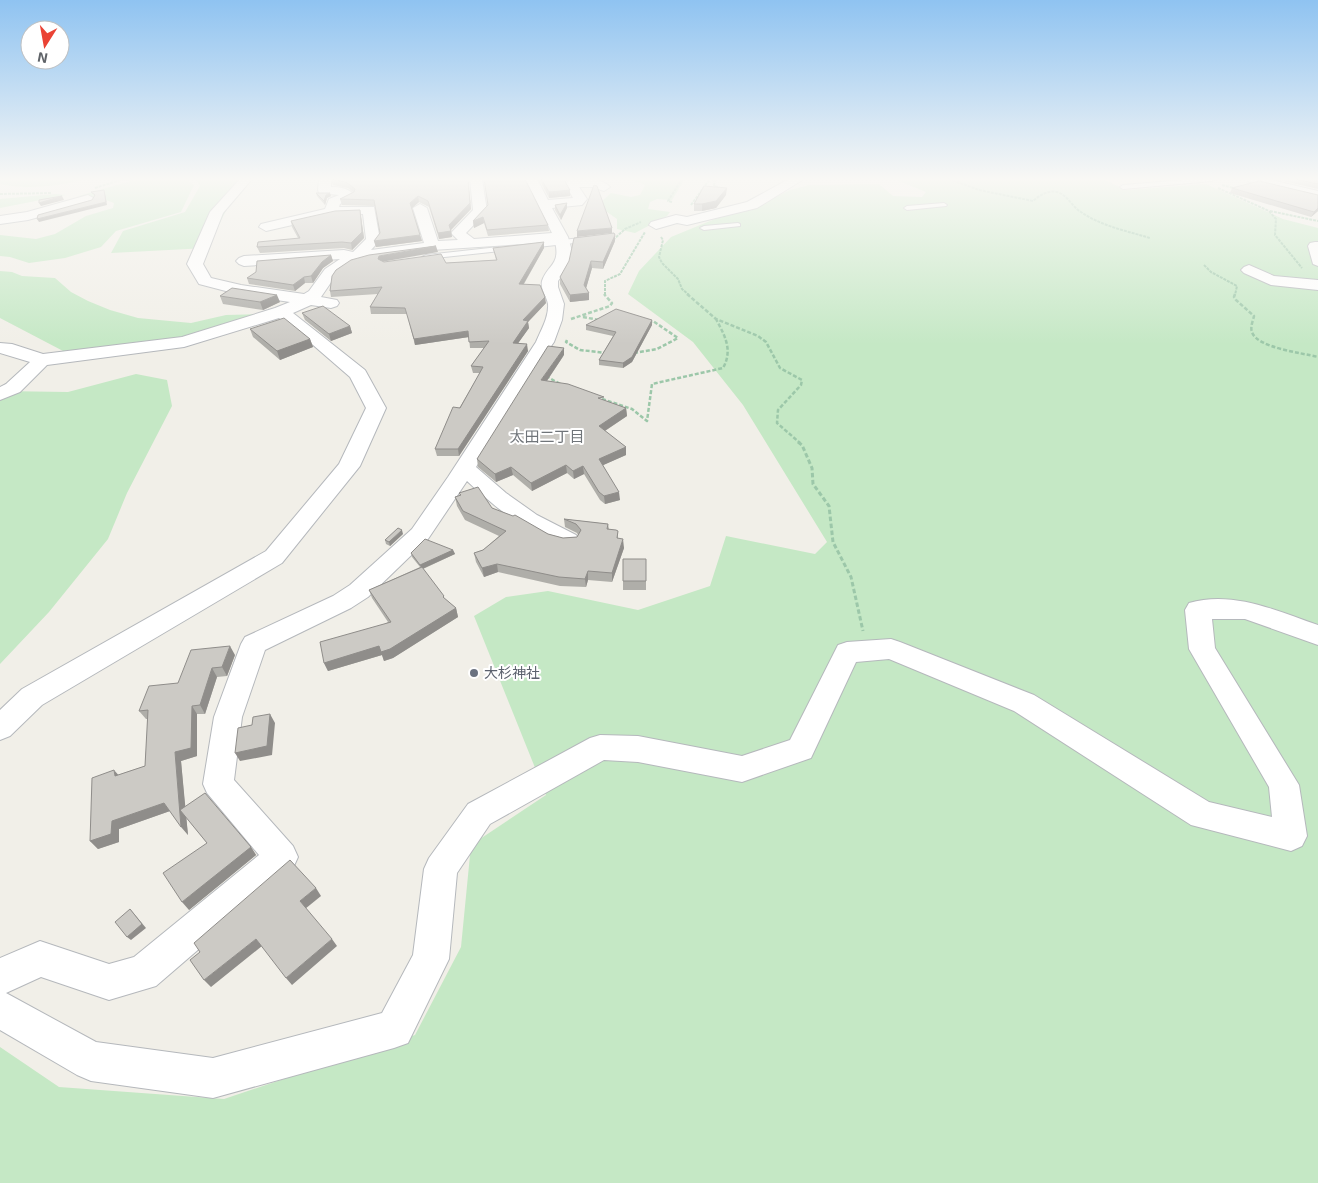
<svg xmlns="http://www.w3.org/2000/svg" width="1318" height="1183" viewBox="0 0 1318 1183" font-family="'Exo 2','Noto Sans JP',sans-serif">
	<rect width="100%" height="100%" fill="#f1efe8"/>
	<path fill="#fef7e0" d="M 1103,179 L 1183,179 L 1115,185 Z"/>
	<path fill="#c5e8c5" d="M 0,179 L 86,179 C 60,186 26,190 0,184 Z
		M 161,179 L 185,179 L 194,185 L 181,212 L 116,231 L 101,247 L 65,258 L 29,263 L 10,257 L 0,256 L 0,235 L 36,239 L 55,234 L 86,216 L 113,208 L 114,203 L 103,199 L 79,196 L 130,181 Z
		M 196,179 L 251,179 L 229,205 L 207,248 L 111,253 L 123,231 L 185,212 L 200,186 Z
		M 574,179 L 685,179 L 672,200 L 657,199 L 650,202 L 648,209 L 670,212 L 667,216 L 635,233 L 617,229 L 617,219 L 600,207 L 601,202 L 611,193 L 631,197 L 640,195 L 645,185 C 624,175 597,180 574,179 Z
		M 894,179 L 1103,179 L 1126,190 L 1206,184 L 1283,219 L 1318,228 L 1318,1183 L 0,1183 L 0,1047 L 59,1087 L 224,1099 L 415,1035 L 461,947 L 471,845 L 546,795 L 474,616 L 506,597 L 548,591 L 638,610 L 710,586 L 726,536 L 815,554 L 827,542 L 743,405 L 693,342 L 628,294 L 639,271 L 671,237 L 727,214 L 767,201 L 790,190 L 809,185 L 879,184 L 893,196 L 922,197 L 926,192 Z
		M 55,194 L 66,195 L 0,208 L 0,199 Z
		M 0,271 L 12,272 L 22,276 L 55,278 L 71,292 L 88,301 L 110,310 L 138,318 L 191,323 L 226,315 L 264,314 L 184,337 L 65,352 L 0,318 Z
		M 136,374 L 167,380 L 172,406 L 127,493 L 108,539 L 49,612 L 0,664 L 0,391 L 68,392 Z"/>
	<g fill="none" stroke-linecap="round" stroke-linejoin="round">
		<defs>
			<path id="service" d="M 1195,179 L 1215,179 L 1212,181 L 1123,189 L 1120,187 L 1123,185 Z
				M 944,203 L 947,205 L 946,206 L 907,210 L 904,208 L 907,206 Z
				M 738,223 L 740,224 L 740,226 L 704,230 L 700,228 L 704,226 Z
				M 590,237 L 594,239 L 593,241 L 426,259 L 422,257 L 426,255 Z"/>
			<path id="minor" d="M 240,179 L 252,179 L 223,213 L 203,264 L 211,278 L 241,285 L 304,294 L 309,291 L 325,269 L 340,259 L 244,266 L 239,264 L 236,261 L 239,258 L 244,256 L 344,250 L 353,252 L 366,239 L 363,214 L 336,215 L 266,231 L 259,227 L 261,224 L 325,209 L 329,199 L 339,195 L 319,193 L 318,190 L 319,179 L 331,179 L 331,187 C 340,187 349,188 355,196 L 340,204 L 339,207 L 374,207 L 380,240 L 371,250 L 424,243 L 413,208 L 420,204 L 427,208 L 438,241 L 458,240 L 451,233 L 473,210 L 470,179 L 482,179 L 487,211 L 466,233 L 474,239 L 552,233 L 525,179 L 537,179 L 548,200 L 573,198 L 566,185 L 569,180 C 581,177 601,177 610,187 L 604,191 L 592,187 L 579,187 L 587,199 L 582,205 L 552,208 L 568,237 L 572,251 L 568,267 L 558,281 L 558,287 L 564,304 L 562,320 L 554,342 L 535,369 L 476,467 L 506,493 L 537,515 L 576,535 L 580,540 L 576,545 C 548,553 488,501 467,481 L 428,539 L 368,597 L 351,608 L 265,650 L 242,717 L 234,780 L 293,846 L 298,857 L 293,868 L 156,986 L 109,1000 L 41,977 L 6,993 L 96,1042 L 213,1058 L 382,1013 L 413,955 L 424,869 L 429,858 L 468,804 L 590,738 L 600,735 L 638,736 L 742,756 L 790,740 L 838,645 L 847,642 L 891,639 L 900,642 L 1034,695 L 1209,802 L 1272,817 L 1269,787 L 1189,649 L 1185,610 L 1189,603 C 1233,590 1277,611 1318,625 L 1318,645 L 1245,619 L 1212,619 L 1215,648 L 1299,785 L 1307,836 L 1302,846 L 1291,851 L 1191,825 L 1014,711 L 889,659 L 856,662 L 811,758 L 742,782 L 638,762 L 604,760 L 490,824 L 457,873 L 449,959 L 408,1043 L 394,1048 L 213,1098 L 91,1081 L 77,1075 L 0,1030 L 0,958 L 40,941 L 109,964 L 134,957 L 259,855 L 207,793 L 203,784 L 214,717 L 241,644 L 245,637 L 333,596 L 350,585 L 412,529 L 448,477 L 536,342 C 541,330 549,317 548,304 C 547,297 540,289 542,281 C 547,265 561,265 555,242 L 432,250 L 370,259 L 352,264 L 336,275 L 321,297 L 337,300 L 339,303 L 337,306 L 331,308 L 311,305 L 293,313 L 365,370 L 386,408 L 360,466 L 282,563 L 42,705 L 10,736 L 0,740 L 0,710 L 22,689 L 266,551 L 339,464 L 366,408 L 350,377 L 305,338 L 279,318 L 184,347 L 47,365 L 20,392 L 0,400 L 0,387 L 6,384 L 30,362 L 0,353 L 0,343 L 12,344 L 43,354 L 182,337 L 275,308 L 290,302 L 241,295 L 199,284 L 187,264 L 210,212 Z
				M 789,179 L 804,179 L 757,208 L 687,225 L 677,223 L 656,229 L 649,225 L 651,222 L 676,215 L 687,217 L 747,202 Z
				M 1247,179 L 1267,179 L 1318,191 L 1318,199 L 1249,182 Z
				M 88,195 L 95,199 L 93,202 L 28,220 L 0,224 L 0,216 L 27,212 Z
				M 1315,242 L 1318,242 L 1318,266 L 1313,264 L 1308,246 L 1310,243 Z
				M 1249,265 L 1274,276 L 1318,280 L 1318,290 L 1271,285 L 1244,273 L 1241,270 L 1244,267 Z"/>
		</defs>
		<use href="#service" stroke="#b5b8bc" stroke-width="2"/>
		<use href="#minor" stroke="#b5b8bc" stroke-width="2"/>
		<path stroke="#9cc7a9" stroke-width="2" stroke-dasharray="3 1" stroke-linecap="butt" d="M 715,179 L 714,186 L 720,188
			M 949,179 L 979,190 L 1033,201 C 1040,195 1048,190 1057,192 C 1068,195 1072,207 1081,212 C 1101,226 1127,231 1150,238
			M 1222,185 L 1238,189
			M 95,188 L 120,180 L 134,179
			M 1218,188 L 1269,211 L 1276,219 L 1275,235 L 1302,268
			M 0,194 L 52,193
			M 672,202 L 668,201 L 682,179
			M 691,205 L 710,179
			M 1270,211 L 1318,221
			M 661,237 L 663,240 L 659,257 L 662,263 L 678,279 L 682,289 L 689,295
			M 613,240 L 625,229 L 641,222
			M 1204,265 L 1211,272 L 1237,286 L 1235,295
			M 605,295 L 605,281 L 620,274 L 645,232"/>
		<path stroke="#9cc7a9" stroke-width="2.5" stroke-dasharray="4 2" stroke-linecap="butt" d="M 687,294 L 716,319 L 758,336 L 766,342 L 780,368 L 802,380 L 801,385 L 778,410 L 777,423 L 800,443
			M 1235,294 L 1234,297 L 1236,300 L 1254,316 C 1253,321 1250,327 1252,332 C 1257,348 1303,353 1318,357
			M 583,317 L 599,320
			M 571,319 L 610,306 L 612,303 L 604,294
			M 567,340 L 566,342 L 580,350 L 607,353
			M 634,353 L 657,349 L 678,338 L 653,321 L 649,322
			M 546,376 L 560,384
			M 602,399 L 632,409 L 647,421 L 652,384 L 723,368 C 733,350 725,336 716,319"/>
		<path stroke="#9cc7a9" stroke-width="3" stroke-dasharray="4.5 2.5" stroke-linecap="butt" d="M 798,442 L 802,445 L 812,468 L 813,484 L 829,506 L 833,542 L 851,577 L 863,631"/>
		<use href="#service" fill="#fff" fill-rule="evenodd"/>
		<use href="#minor" fill="#fff" fill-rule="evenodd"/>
	</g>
	<path fill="#afaea9" d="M 331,179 L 468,179 L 471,209 L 451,230 L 452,237 L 439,239 L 429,207 L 419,202 L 412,208 L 422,241 L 376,247 L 374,241 L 380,233 L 375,206 L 342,205 L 340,199 L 353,192 L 348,188 L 333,185 Z
		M 539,179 L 567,179 L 566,183 L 570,196 L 549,198 Z
		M 745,179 L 787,179 L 783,180 L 745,180 Z
		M 1280,179 L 1318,179 L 1318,189 L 1279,180 Z
		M 1232,188 L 1318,195 L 1318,211 L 1311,217 L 1230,193 Z
		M 316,193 L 331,196 L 327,198 L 325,205 L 317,196 Z
		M 726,195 L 716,208 L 702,211 L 694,211 L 694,204 Z
		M 567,203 L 567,208 L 561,220 L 555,210 L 555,205 Z
		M 488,205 L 548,225 L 549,231 L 488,236 L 484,223 L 474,228 L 473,221 Z
		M 361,216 L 364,238 L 352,250 L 344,248 L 260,253 L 257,247 L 298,238 L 292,227 L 291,221 Z
		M 615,241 L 603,269 L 592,268 L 586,288 L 589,293 L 589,300 L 570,302 L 560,284 L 560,277 Z
		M 544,242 L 544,248 L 524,284 L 546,303 L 528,322 L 529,328 L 518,343 L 528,351 L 459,456 L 437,456 L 435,449 L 480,373 L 473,373 L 471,366 L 484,348 L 470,348 L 469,337 L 415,345 L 407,314 L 371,314 L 370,307 L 378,294 L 331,297 L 330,291 L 336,270 L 438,252 L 383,262 L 446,263 L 496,260 L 493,248 Z
		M 331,255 L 333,261 L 323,268 L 313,283 L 305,283 L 295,291 L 249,284 L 247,278 Z
		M 220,296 L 280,302 L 263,310 L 223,304 Z
		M 302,313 L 350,326 L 352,333 L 331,341 L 305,320 Z
		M 652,320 L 652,325 L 632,362 L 623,368 L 599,365 L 599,360 L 613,336 L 586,330 L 586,325 Z
		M 250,329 L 310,339 L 313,347 L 280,360 L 253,337 Z
		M 564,355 L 547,381 L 626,408 L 627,416 L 605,431 L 626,447 L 626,455 L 603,465 L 620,500 L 605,504 L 600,500 L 584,474 L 574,479 L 567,473 L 532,491 L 513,475 L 496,482 L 478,467 L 477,459 Z
		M 459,493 L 492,508 L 548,534 L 563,538 L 577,537 L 578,535 L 577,533 L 565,527 L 564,519 L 608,524 L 609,529 L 618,531 L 618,538 L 624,548 L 612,582 L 588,580 L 586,587 L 560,586 L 498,572 L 484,577 L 476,562 L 474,553 L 483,550 L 499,536 L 465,520 L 457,506 L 455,497 L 460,496 Z
		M 403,534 L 390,546 L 386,544 L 385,540 Z
		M 453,550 L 455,554 L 423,569 L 445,599 L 456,608 L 458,617 L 393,658 L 384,661 L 382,655 L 328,671 L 324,663 L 388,622 L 372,598 L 369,590 L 420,567 L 412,557 L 411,553 Z
		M 623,559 L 646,581 L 646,590 L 623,590 Z
		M 235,655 L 227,676 L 217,677 L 205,714 L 197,714 L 197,756 L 181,761 L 185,807 L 251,847 L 256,855 L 189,910 L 207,843 L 186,817 L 188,835 L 170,811 L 119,829 L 119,842 L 98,849 L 90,841 L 118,775 L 145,766 L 148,719 L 146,719 L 139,711 L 178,683 Z"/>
	<path fill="#8f8d8a" d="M 468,179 L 471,209 L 450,231 L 451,231 L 452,237 L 439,239 L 438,233 L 449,225 L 468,179 L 469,179 Z
		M 727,188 L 726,195 L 716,208 L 702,211 L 702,204 Z
		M 104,190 L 105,194 L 107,205 L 39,222 L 37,219 L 106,202 Z
		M 570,190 L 570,196 L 549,198 L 549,192 Z
		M 330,193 L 331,196 L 327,198 L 325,205 L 324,201 L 326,195 Z
		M 62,196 L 64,200 L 41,206 L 39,203 Z
		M 418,196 L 419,202 L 411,209 L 410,203 Z
		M 567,203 L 567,208 L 561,220 L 560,215 Z
		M 1318,208 L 1318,211 L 1311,217 L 1314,212 Z
		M 360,210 L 364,238 L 352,250 L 351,243 Z
		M 483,217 L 484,223 L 474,228 L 473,221 Z
		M 612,228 L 612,233 L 577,237 L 577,231 Z
		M 420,235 L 422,241 L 376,247 L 374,241 Z
		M 615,235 L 615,241 L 603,269 L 603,262 Z
		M 544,242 L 544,248 L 520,290 L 519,284 Z
		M 436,246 L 438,252 L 381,262 L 378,259 L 379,256 Z
		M 331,255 L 333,261 L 323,268 L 313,283 L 311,276 L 322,262 Z
		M 591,261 L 592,268 L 585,292 L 584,285 Z
		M 304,277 L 305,283 L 295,291 L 293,285 Z
		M 589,293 L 589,300 L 570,302 L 570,295 Z
		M 277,295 L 280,302 L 263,310 L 260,302 Z
		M 545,297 L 546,303 L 528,322 L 529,328 L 514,349 L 513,343 L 523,320 Z
		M 652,320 L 652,325 L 632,362 L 623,368 L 623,363 Z
		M 350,326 L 352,333 L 331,341 L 329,334 Z
		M 468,331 L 469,337 L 415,345 L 414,339 Z
		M 310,339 L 313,347 L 280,360 L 277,351 Z
		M 527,344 L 528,351 L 459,456 L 458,449 Z
		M 564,348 L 564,355 L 542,388 L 541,380 Z
		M 626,408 L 627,416 L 600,434 L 599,426 Z
		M 626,447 L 626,455 L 599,467 L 599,459 Z
		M 566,465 L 567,473 L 532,491 L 531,483 Z
		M 583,466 L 584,474 L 574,479 L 573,471 Z
		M 511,467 L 513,475 L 496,482 L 495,474 Z
		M 619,492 L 620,500 L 605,504 L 604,496 Z
		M 402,530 L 403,534 L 390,546 L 389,542 Z
		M 623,539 L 624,548 L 612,582 L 612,573 Z
		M 453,550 L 455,554 L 422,569 L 420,565 Z
		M 497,564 L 498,572 L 484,577 L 482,568 Z
		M 588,571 L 588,580 L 586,587 L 585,579 Z
		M 456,608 L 458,617 L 393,658 L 384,661 L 382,655 L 328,671 L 324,663 Z
		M 230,646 L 235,655 L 227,676 L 222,667 Z
		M 212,668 L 217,677 L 205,714 L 200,705 Z
		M 192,706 L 197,714 L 197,756 L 181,761 L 188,835 L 181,827 L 175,752 Z
		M 270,714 L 275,723 L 272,755 L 240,761 L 235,753 Z
		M 114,770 L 121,778 L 115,776 Z
		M 164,803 L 170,811 L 119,829 L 119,842 L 98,849 L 90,841 L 112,821 Z
		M 251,847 L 256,855 L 189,910 L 182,902 Z
		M 316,888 L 321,896 L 305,909 L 300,901 Z
		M 130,909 L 146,928 L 131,940 L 127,937 Z
		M 256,939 L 262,946 L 211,987 L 204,980 Z
		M 332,939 L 337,946 L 292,985 L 286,978 Z"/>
	<path fill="#cccac5" stroke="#8f8d8a" d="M 331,179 L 468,179 L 470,203 L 449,225 L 451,231 L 438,233 L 428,201 L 418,196 L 410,203 L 420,235 L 374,241 L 380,233 L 374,200 L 340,199 L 354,192 L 355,189 L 346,182 Z
		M 484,179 L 525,179 L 548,225 L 487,230 L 483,217 L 473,221 L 488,205 Z
		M 541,179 L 564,179 L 564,180 L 570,190 L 549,192 Z
		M 1295,179 L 1318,179 L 1318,184 Z
		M 1259,181 L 1318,195 L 1318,208 L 1314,212 L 1232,188 Z
		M 594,185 L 597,186 L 612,228 L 577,231 Z
		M 704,186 L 727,188 L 716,201 L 702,204 L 694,204 Z
		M 104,190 L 106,202 L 37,219 L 38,215 L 92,200 L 95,195 L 91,192 Z
		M 316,193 L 330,193 L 326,195 L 324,201 Z
		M 62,196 L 39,203 L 39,200 Z
		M 567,203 L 560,215 L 555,205 Z
		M 360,210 L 362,232 L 351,243 L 342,242 L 257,247 L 258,242 L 300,238 L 291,221 L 335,211 Z
		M 614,233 L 615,235 L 603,262 L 591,261 L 584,285 L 589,293 L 570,295 L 560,277 L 569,261 L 574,238 Z
		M 544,242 L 519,284 L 540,285 L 545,297 L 523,320 L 528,321 L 513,343 L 527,344 L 458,449 L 435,449 L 453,407 L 460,408 L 483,367 L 471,366 L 489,341 L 469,342 L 468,331 L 414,339 L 405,308 L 370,307 L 382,287 L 330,291 L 332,276 L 336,270 L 351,260 L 369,255 L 436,246 L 379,256 L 378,259 L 384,262 L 441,254 L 446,263 L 497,260 L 493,248 Z
		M 331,255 L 322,262 L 311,276 L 304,277 L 293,285 L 247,278 L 256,272 L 257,261 Z
		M 232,288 L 277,295 L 260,302 L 220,296 Z
		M 323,306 L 350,326 L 329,334 L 302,313 Z
		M 616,309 L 652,320 L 632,357 L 623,363 L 599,360 L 616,332 L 586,325 Z
		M 284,318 L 310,339 L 277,351 L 250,329 Z
		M 548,346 L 564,348 L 541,380 L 568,384 L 604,397 L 598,398 L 626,408 L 599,426 L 626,447 L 599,459 L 619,492 L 604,496 L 599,492 L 583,466 L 573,471 L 566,465 L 531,483 L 511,467 L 495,474 L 477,459 Z
		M 478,487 L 492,508 L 513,516 L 515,515 L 548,534 L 563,538 L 577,537 L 581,530 L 576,524 L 564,519 L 608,524 L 607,529 L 616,530 L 618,531 L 617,538 L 623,539 L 612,573 L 588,571 L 585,579 L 559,577 L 497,564 L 482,568 L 474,553 L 483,550 L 506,531 L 463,511 L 455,497 L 461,495 L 459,493 Z
		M 398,528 L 402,530 L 389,542 L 385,540 Z
		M 425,539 L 453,550 L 420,565 L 411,553 Z
		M 623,559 L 646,559 L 646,581 L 623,581 Z
		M 422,567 L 444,596 L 443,597 L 456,608 L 390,649 L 381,652 L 379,646 L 324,663 L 320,642 L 391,622 L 369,590 Z
		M 230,646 L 222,667 L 212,668 L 200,705 L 192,706 L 191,748 L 175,752 L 181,827 L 164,803 L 112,821 L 111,834 L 90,841 L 92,778 L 114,770 L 115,776 L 145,766 L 148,710 L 139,711 L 149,686 L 178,683 L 191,650 Z
		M 270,714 L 267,746 L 235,753 L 238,728 L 252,725 L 253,717 Z
		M 205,793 L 251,847 L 182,902 L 163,873 L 207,843 L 180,810 Z
		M 290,860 L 316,888 L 300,901 L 332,939 L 286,978 L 256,939 L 204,980 L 190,960 L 200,952 L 194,943 Z
		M 130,909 L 142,924 L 127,937 L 115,922 Z"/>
	<linearGradient id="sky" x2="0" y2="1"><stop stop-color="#8fc3f1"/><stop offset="0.52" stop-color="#f9f8f5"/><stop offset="1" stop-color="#f9f8f5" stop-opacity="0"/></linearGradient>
	<rect width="1318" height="344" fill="url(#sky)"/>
	<circle fill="#6b7280" stroke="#fff" stroke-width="2" cx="474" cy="673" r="5"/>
	<g text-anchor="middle" stroke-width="4" stroke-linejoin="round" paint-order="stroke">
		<g font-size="14" fill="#5b616d" stroke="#fff" text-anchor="start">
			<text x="484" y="678">大杉神社</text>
		</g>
		<g font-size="15" fill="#70757a" stroke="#fff">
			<text x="547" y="442">太田二丁目</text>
		</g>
	</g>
	<g transform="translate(45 45) rotate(191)"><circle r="24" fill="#ffffff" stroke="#bfc1c3"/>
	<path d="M0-4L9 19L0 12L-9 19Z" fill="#ea4335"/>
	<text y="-8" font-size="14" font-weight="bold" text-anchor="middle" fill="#5f6368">N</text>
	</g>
</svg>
